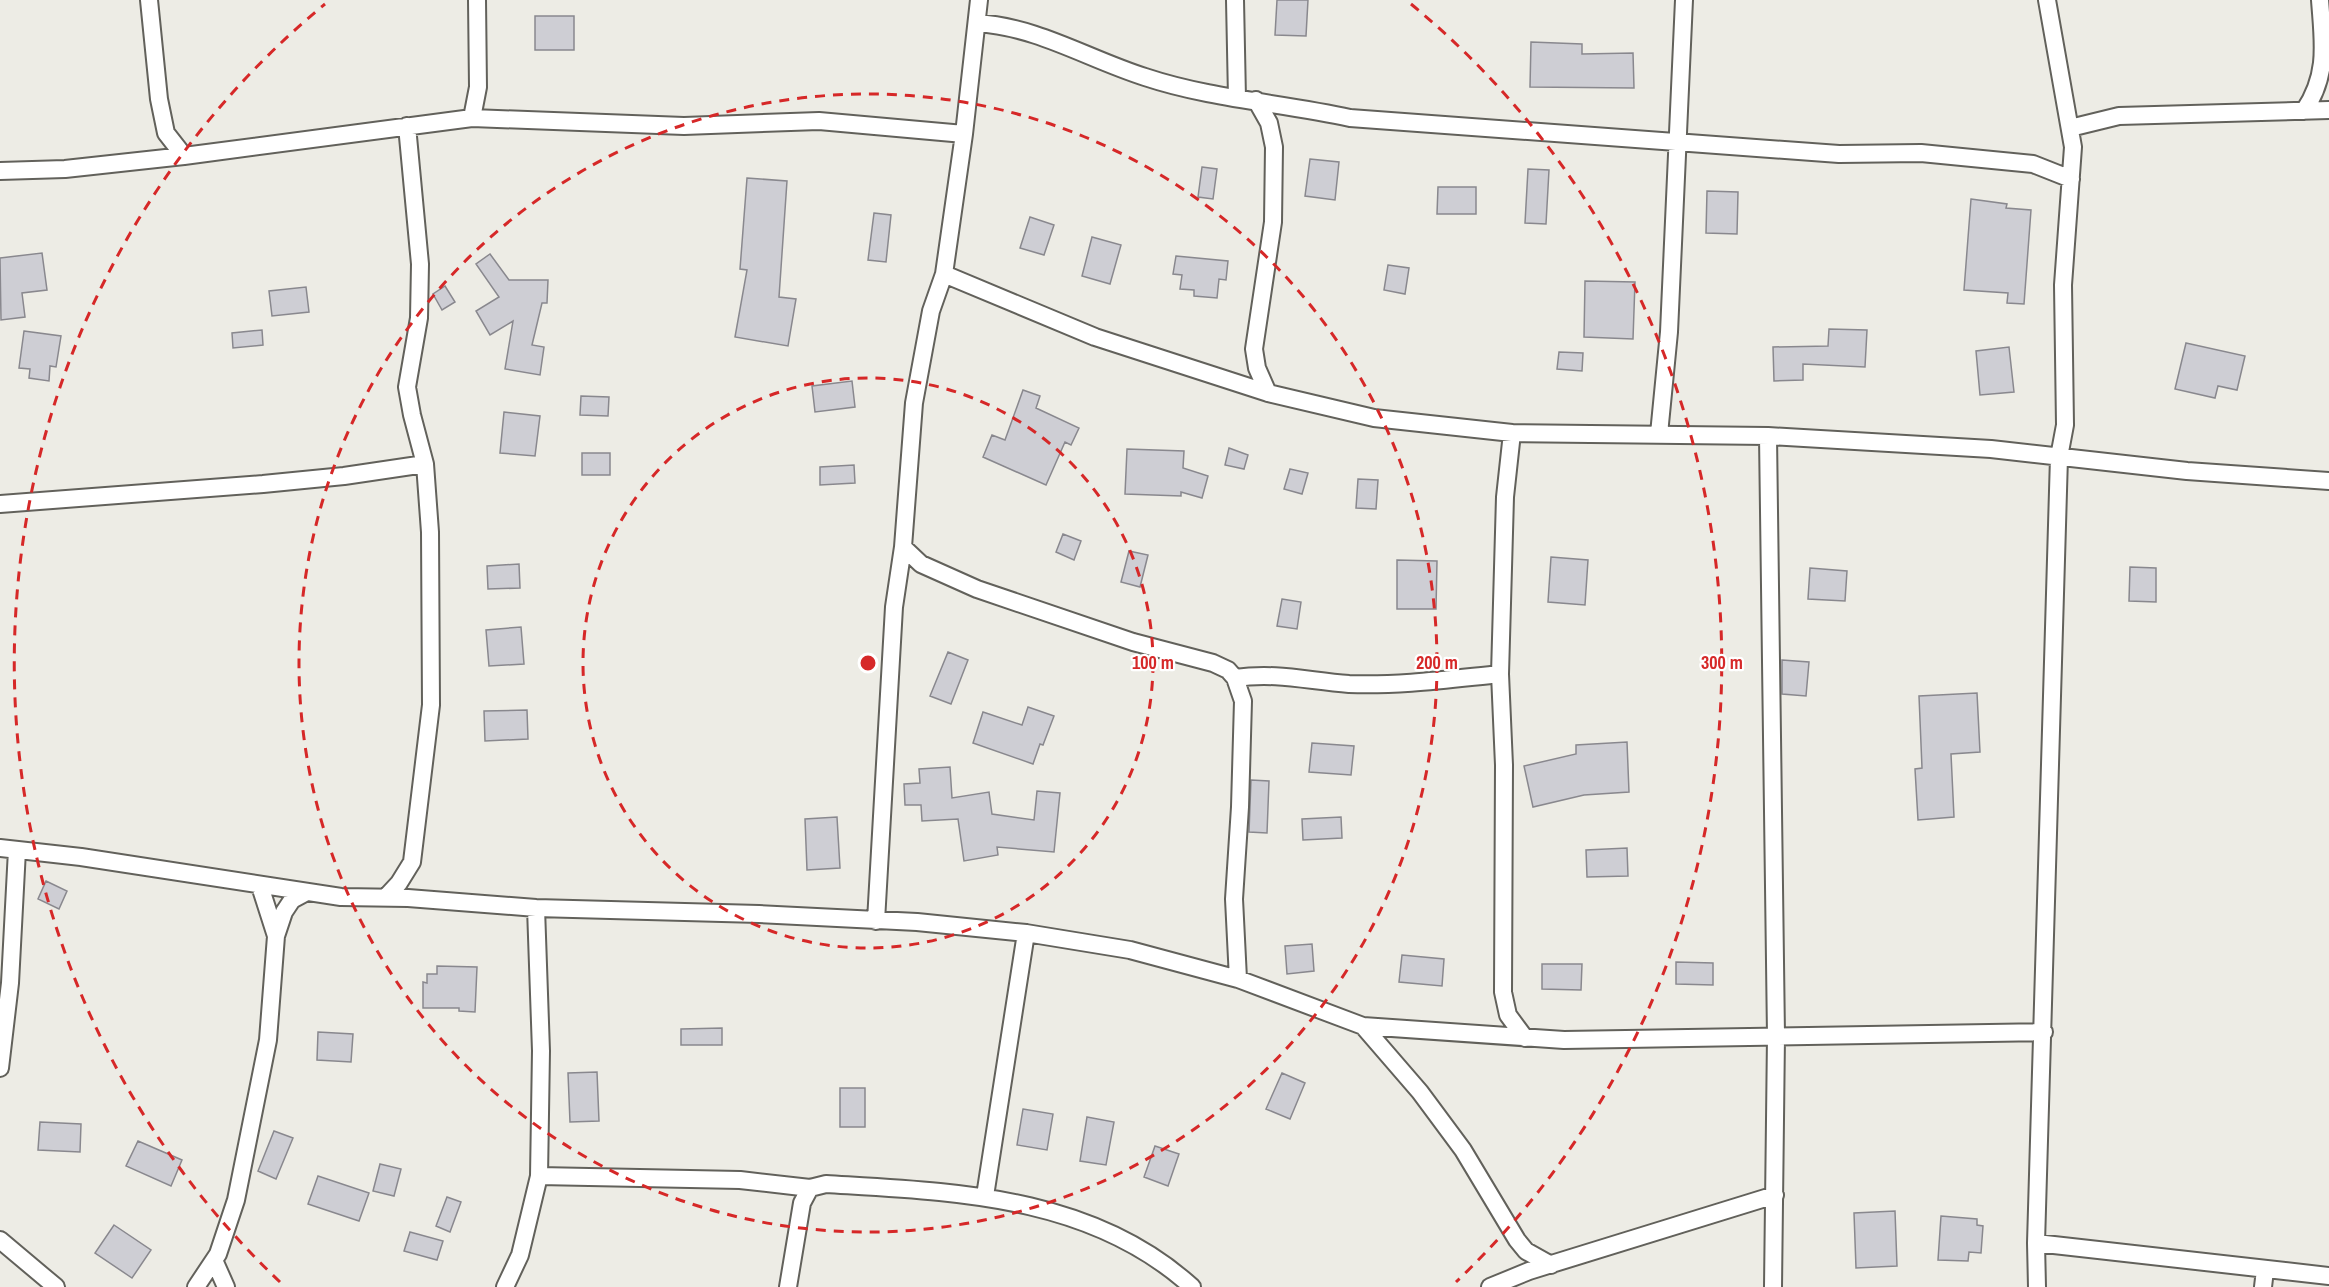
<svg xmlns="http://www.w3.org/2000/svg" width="2329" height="1287" viewBox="0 0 2329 1287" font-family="'Archivo Narrow',sans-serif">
	<rect width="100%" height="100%" fill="#edece5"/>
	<path fill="#ceced4" stroke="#89888e" stroke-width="1.5" d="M 1277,0 L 1308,0 L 1306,36 L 1275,35 Z
		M 535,16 L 574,16 L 574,50 L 535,50 Z
		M 1531,42 L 1582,44 L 1582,54 L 1633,53 L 1634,88 L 1530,87 Z
		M 1310,159 L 1339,162 L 1335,200 L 1305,196 Z
		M 1202,167 L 1217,169 L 1213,199 L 1198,197 Z
		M 1528,169 L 1549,170 L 1546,224 L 1525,223 Z
		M 747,178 L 787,181 L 779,297 L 796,299 L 788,346 L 735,337 L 747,270 L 740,269 Z
		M 1438,187 L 1476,187 L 1476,214 L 1437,214 Z
		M 1707,191 L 1738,192 L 1737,234 L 1706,233 Z
		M 1971,199 L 2007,204 L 2006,208 L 2031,210 L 2024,304 L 2007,303 L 2008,293 L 1964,290 Z
		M 874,213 L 891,215 L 886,262 L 868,260 Z
		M 1030,217 L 1054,225 L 1044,255 L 1020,248 Z
		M 1092,237 L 1121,245 L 1110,284 L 1082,276 Z
		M 42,253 L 47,290 L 22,293 L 25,317 L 1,320 L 0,258 Z
		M 490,254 L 509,280 L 548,280 L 547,303 L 542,303 L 532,345 L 544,347 L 540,375 L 505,369 L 513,321 L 490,335 L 476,311 L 499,297 L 476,264 Z
		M 1176,256 L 1228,261 L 1226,280 L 1219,279 L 1217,298 L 1194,296 L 1194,290 L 1180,289 L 1182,275 L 1173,274 Z
		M 1388,265 L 1409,268 L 1405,294 L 1384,290 Z
		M 1585,281 L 1635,282 L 1633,339 L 1584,337 Z
		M 445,286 L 455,302 L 442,310 L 433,294 Z
		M 306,287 L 309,312 L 272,316 L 269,291 Z
		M 1829,329 L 1867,330 L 1865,367 L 1803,364 L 1803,380 L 1774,381 L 1773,347 L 1828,346 Z
		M 262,330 L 263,345 L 233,348 L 232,333 Z
		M 24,331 L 61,336 L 56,367 L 50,366 L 49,381 L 29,378 L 30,369 L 19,368 Z
		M 2186,343 L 2245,356 L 2237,390 L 2218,386 L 2215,398 L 2175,389 Z
		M 2009,347 L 2014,392 L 1980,395 L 1976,351 Z
		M 1559,352 L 1583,353 L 1582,371 L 1557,369 Z
		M 852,381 L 855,407 L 815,412 L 812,386 Z
		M 1023,390 L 1040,396 L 1036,408 L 1079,428 L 1071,445 L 1065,442 L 1046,485 L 983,457 L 992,435 L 1005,440 Z
		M 581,396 L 609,397 L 608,416 L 580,415 Z
		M 504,412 L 540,416 L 535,456 L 500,453 Z
		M 1229,448 L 1248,455 L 1244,469 L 1225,465 Z
		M 1127,449 L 1184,451 L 1183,468 L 1208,476 L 1202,498 L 1181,492 L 1181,496 L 1125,494 Z
		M 582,453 L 610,453 L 610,475 L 582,475 Z
		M 854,465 L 855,483 L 820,485 L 820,467 Z
		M 1290,469 L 1308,473 L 1302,494 L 1284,489 Z
		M 1358,479 L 1378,480 L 1376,509 L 1356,508 Z
		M 1063,534 L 1081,541 L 1074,560 L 1056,552 Z
		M 1129,551 L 1148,555 L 1140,587 L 1121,582 Z
		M 1551,557 L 1588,560 L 1585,605 L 1548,602 Z
		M 1397,560 L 1437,561 L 1436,609 L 1397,609 Z
		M 519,564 L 520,588 L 488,589 L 487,566 Z
		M 2130,567 L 2156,568 L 2156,602 L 2129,601 Z
		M 1810,568 L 1847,571 L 1845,601 L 1808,599 Z
		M 1282,599 L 1301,602 L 1297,629 L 1277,626 Z
		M 521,627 L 524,664 L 489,666 L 486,630 Z
		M 948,652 L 968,660 L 951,704 L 930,696 Z
		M 1782,660 L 1809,662 L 1806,696 L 1782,694 Z
		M 1977,693 L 1980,752 L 1951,754 L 1954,817 L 1918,820 L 1915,769 L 1922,768 L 1919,696 Z
		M 1028,707 L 1054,716 L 1043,745 L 1040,744 L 1033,764 L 973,743 L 983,712 L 1022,725 Z
		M 527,710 L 528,739 L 485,741 L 484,711 Z
		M 1627,742 L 1629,792 L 1584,795 L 1533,807 L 1524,766 L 1576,754 L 1576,745 Z
		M 1312,743 L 1354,746 L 1351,775 L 1309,772 Z
		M 950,767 L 952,798 L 989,792 L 992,814 L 1034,820 L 1037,791 L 1060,793 L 1054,852 L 997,847 L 998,855 L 964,861 L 958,819 L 922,821 L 921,805 L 905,805 L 904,784 L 920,783 L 919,769 Z
		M 1251,780 L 1269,781 L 1267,833 L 1249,832 Z
		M 837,817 L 840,868 L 807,870 L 805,819 Z
		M 1341,817 L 1342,838 L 1303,840 L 1302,819 Z
		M 1627,848 L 1628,876 L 1587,877 L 1586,850 Z
		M 46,881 L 67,891 L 59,909 L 38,899 Z
		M 1312,944 L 1314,971 L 1287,974 L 1285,946 Z
		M 1402,955 L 1444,959 L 1442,986 L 1399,982 Z
		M 1676,962 L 1713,963 L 1713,985 L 1676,984 Z
		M 1542,964 L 1582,964 L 1581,990 L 1542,989 Z
		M 437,966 L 477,967 L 475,1012 L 459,1011 L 459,1008 L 423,1008 L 423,982 L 427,983 L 427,974 L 437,974 Z
		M 722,1028 L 722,1045 L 681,1045 L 681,1029 Z
		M 318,1032 L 353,1034 L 351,1062 L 317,1060 Z
		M 597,1072 L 599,1121 L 570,1122 L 568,1073 Z
		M 1282,1073 L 1305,1083 L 1290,1119 L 1266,1109 Z
		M 840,1088 L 865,1088 L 865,1127 L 840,1127 Z
		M 1023,1109 L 1053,1114 L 1047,1150 L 1017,1145 Z
		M 1087,1117 L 1114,1122 L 1106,1165 L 1080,1161 Z
		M 40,1122 L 81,1124 L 80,1152 L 38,1150 Z
		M 274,1131 L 293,1138 L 276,1179 L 258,1171 Z
		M 138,1141 L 182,1160 L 171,1186 L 126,1166 Z
		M 1155,1146 L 1179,1154 L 1168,1186 L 1144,1177 Z
		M 380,1164 L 401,1169 L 394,1196 L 373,1191 Z
		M 318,1176 L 369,1193 L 359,1221 L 308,1204 Z
		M 447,1197 L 461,1202 L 450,1232 L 436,1226 Z
		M 1895,1211 L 1897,1266 L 1856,1268 L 1854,1213 Z
		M 1941,1216 L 1977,1219 L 1977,1225 L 1983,1226 L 1981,1253 L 1969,1252 L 1968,1261 L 1938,1260 Z
		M 114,1225 L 151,1250 L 132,1278 L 95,1253 Z
		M 410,1232 L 443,1241 L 437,1260 L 404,1251 Z"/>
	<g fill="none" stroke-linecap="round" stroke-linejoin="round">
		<defs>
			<path id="minor" d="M 149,0 L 159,99 L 166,133 L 184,156
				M 1235,0 L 1237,98
				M 977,23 C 1038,27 1088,59 1145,77 C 1211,99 1282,103 1350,118 L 1839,154 L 1921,153 L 2033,164 L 2071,179
				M 1256,100 L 1269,123 L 1274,147 L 1273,222 L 1254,349 L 1257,368 L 1268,393
				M 2304,111 C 2329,74 2323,42 2320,0
				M 472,118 L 478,87 L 477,0
				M 2070,128 L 2119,116 L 2329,110
				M 0,171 L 65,169 L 184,156 L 472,118 L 684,126 L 819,121 L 964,134
				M 944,274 L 1095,337 L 1268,393 L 1374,418 L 1512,433 L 1768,436 L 1991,449 L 2187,471 L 2329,481
				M 1512,433 L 1505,497 L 1500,674 L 1504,765 L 1503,992 L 1508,1015 L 1525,1038
				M 1659,434 L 1669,332 L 1684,0
				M 1768,436 L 1776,1036 L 1773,1287
				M 0,504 L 263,484 L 344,476 L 425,464
				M 903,547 L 921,564 L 977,589 L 1133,642 L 1213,663 L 1228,670 L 1235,678 L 1243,701 L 1240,807 L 1234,899 L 1238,979
				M 1235,678 C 1277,672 1308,681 1349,684 C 1399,686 1450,679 1500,674
				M 0,848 L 81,857 L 341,897 L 408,898 L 536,908 L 759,914 L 917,922 L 1026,933 L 1130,950 L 1238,979 L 1363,1026 L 1564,1040 L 2044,1032
				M 260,886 L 276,936
				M 386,897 L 399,883 L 412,862 L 431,705 L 430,532 L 425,464 L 412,415 L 407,387 L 419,318 L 420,264 L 407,126
				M 876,921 L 894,607 L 903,547 L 914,403 L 931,311 L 944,274 L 964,134 L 979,0
				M 1363,1026 L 1420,1092 L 1463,1150 L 1517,1240 L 1526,1251 L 1551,1265
				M 0,1068 L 10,983 L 17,850
				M 539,1176 L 740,1180 L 810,1188
				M 985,1196 L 1026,933
				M 0,1240 L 56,1287
				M 2036,1243 L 2329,1276
				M 214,1260 L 226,1287
				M 196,1287 L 218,1254 L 236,1200 L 268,1040 L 276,936 L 284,912 L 292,900 L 305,893
				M 505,1287 L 520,1255 L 539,1176 L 541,1051 L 536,908
				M 788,1287 L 802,1203 L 810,1188 L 826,1184 C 955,1192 1091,1195 1192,1287
				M 1490,1287 L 1529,1271 L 1775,1195
				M 2037,1287 L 2036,1243 L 2059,457 L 2065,425 L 2063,285 L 2073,147 L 2047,0
				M 2263,1287 L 2265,1270"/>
		</defs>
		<use href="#minor" stroke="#62615b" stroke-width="20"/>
		<use href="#minor" stroke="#fff" stroke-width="16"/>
	</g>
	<g fill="none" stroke="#d62828" stroke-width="3" stroke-dasharray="10 8">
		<circle cx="868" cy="663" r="285"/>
		<circle cx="868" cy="663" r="569"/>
		<path d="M280 1282A854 854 0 0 1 325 4M1411 4A854 854 0 0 1 1456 1282"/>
	</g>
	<circle cx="868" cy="663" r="9" fill="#d62828" stroke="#fff" stroke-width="3"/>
	<g font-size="18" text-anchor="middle" font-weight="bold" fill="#d62828" stroke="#fff" stroke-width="4.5" stroke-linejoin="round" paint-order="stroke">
		<text x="1153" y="669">100 m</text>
		<text x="1437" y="669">200 m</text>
		<text x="1722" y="669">300 m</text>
	</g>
</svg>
